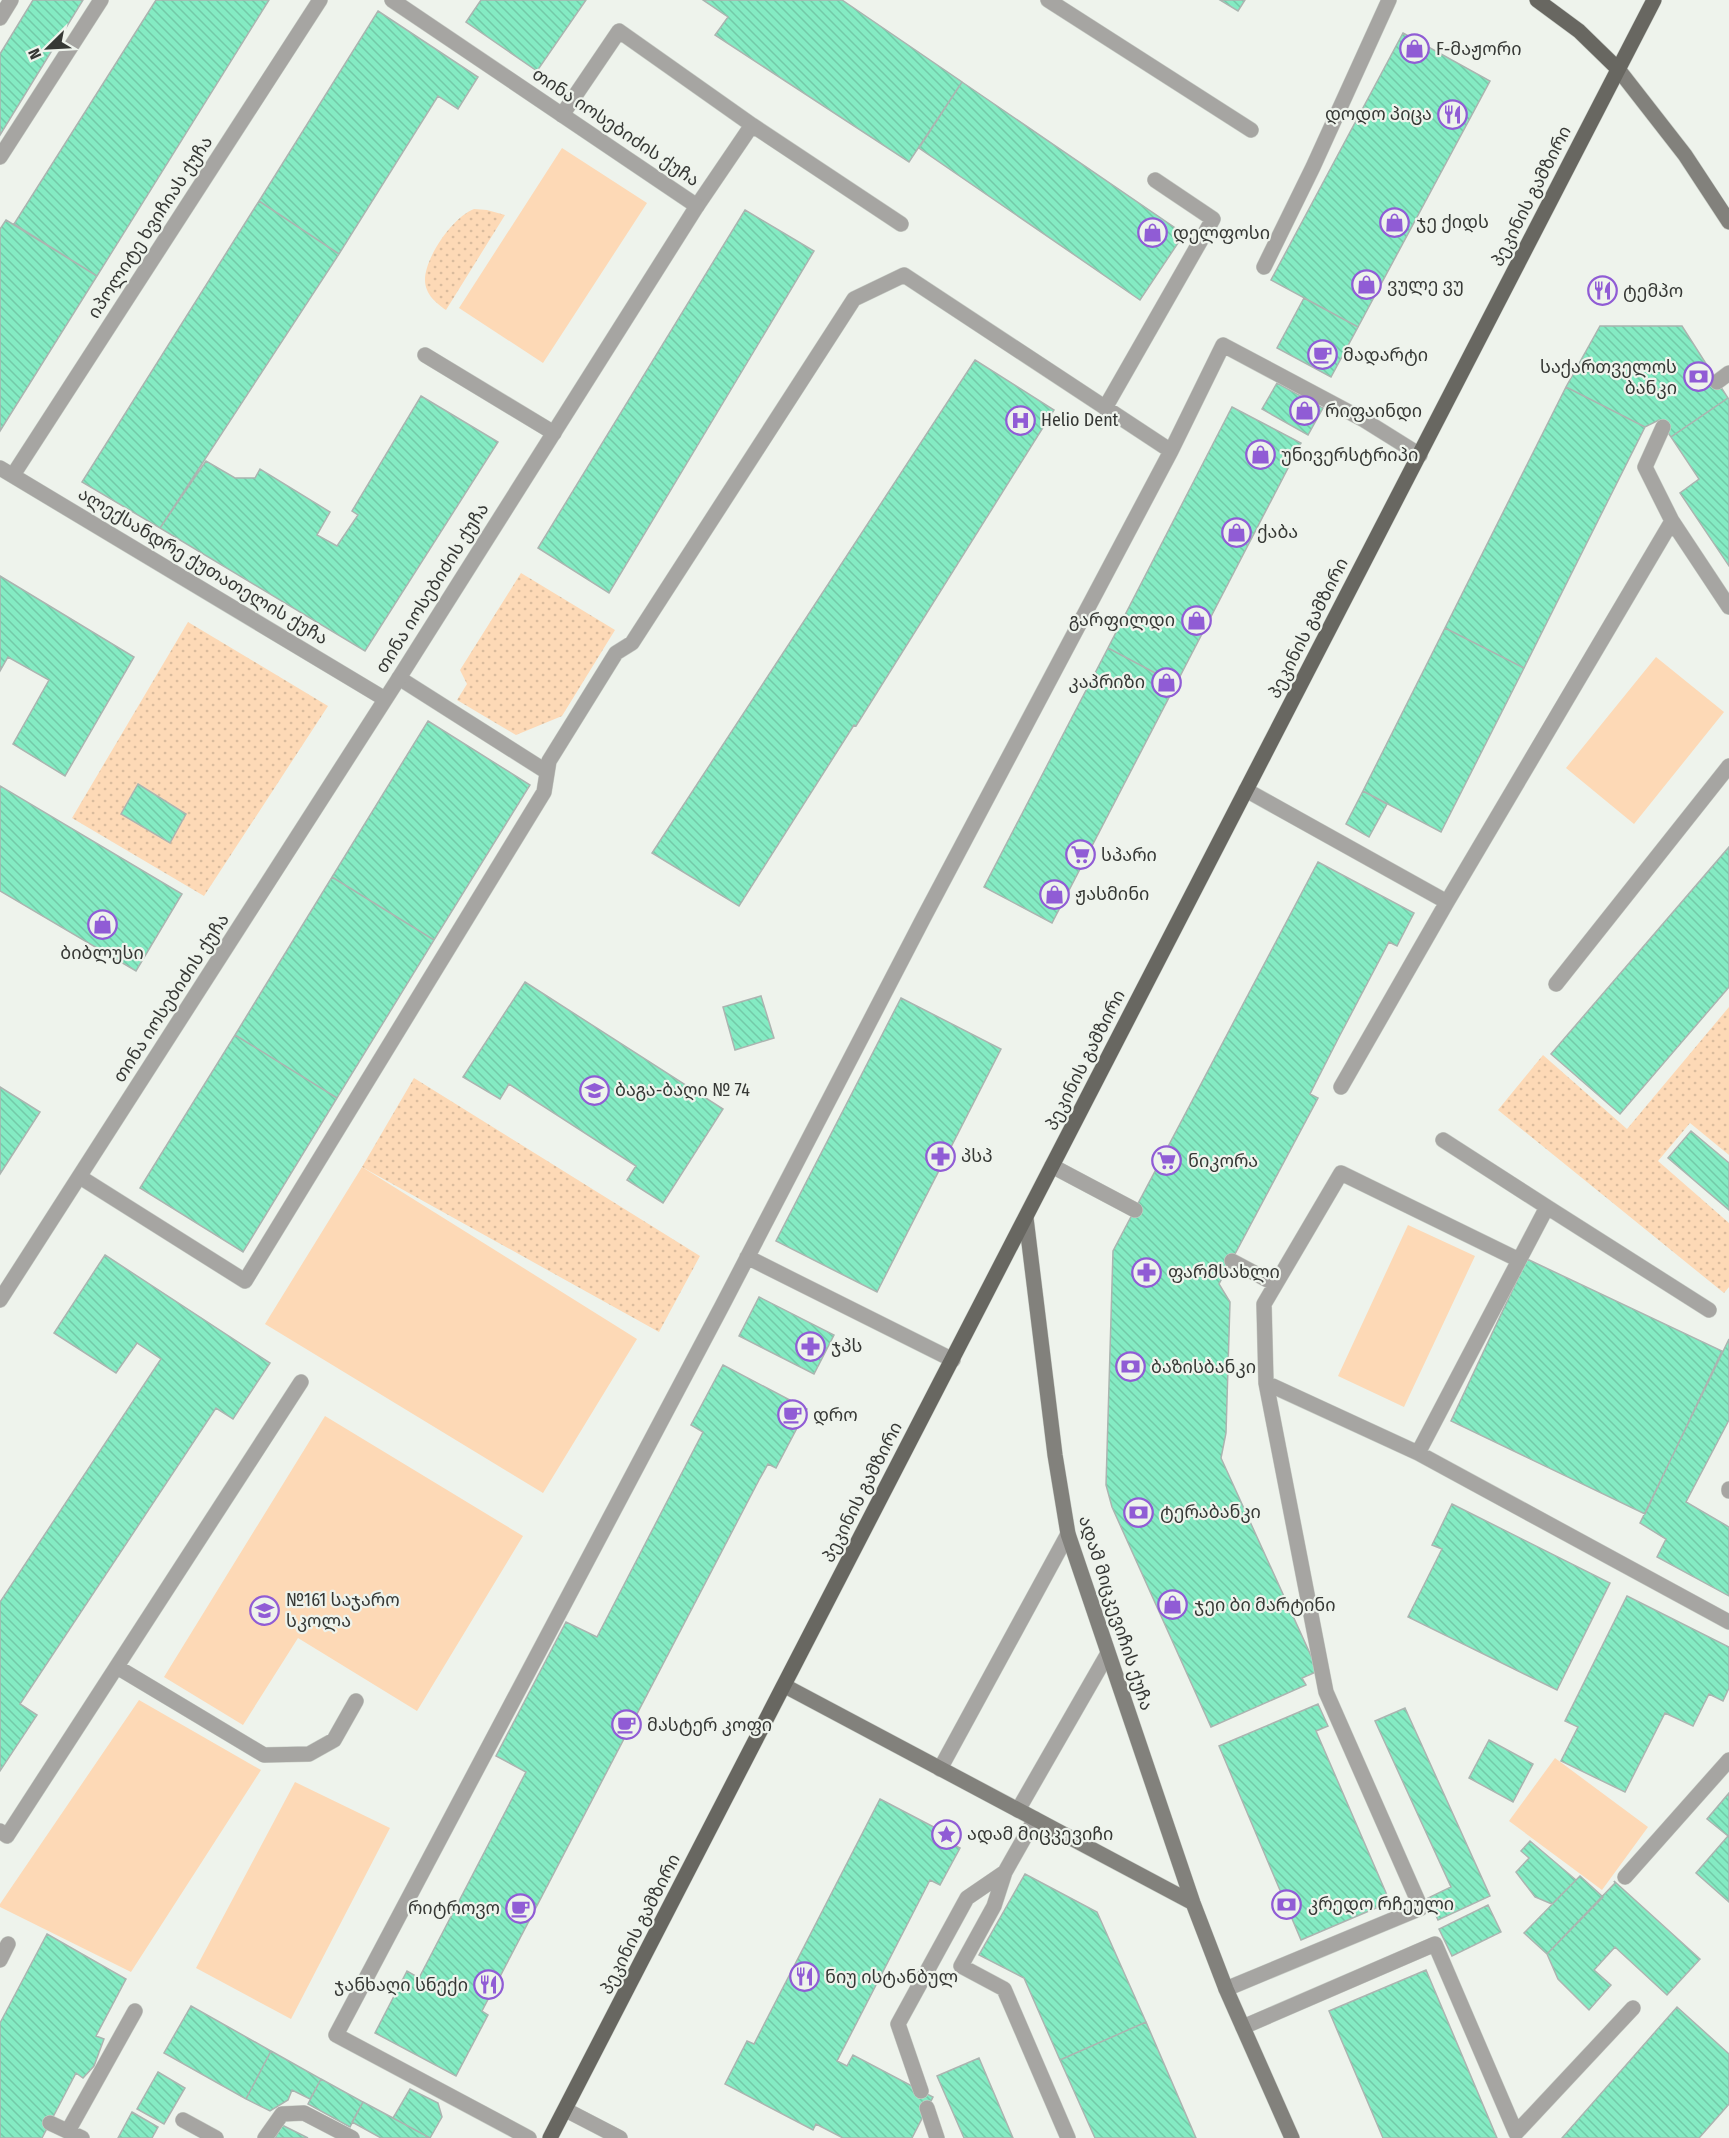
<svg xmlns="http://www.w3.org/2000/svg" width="1729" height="2138" viewBox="0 0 1729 2138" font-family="'Fira Sans Condensed','Noto Sans Georgian',sans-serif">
	<defs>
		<pattern id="park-dots" width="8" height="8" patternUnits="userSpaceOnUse" patternTransform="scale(1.5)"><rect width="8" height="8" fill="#fdd9b6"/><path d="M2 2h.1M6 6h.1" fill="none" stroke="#d9bb9d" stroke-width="1.8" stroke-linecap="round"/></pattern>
		<pattern id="building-back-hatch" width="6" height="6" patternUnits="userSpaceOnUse" patternTransform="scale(1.5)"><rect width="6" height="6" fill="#84ebc3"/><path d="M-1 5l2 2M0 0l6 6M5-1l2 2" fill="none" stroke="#73caa8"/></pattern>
	</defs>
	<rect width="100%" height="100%" fill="#eef3ec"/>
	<path fill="url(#park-dots)" d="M 474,209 L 487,210 L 505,215 L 446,310 C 436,303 425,294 425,280 C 425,257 453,217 474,209 Z
		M 521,573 L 615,630 L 562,716 L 516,735 L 457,700 L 467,684 L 460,670 Z
		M 188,622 L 328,706 L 204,896 L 72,818 Z
		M 1729,1007 L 1729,1155 L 1690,1123 L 1658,1161 L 1729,1223 L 1729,1287 L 1724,1293 L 1498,1110 L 1543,1055 L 1627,1129 Z
		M 414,1078 L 700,1256 L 659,1332 L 362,1167 Z"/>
	<path fill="#fdd9b6" d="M 562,148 L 647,203 L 543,363 L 459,308 Z
		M 1656,657 L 1724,712 L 1634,824 L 1566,768 Z
		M 362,1167 L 637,1339 L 543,1493 L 265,1324 Z
		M 1408,1225 L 1475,1256 L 1404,1407 L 1338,1376 Z
		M 325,1416 L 523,1536 L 417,1711 L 298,1638 L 243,1725 L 164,1677 Z
		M 139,1700 L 261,1770 L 131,1972 L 0,1907 L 0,1904 Z
		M 1555,1758 L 1648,1827 L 1602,1890 L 1509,1821 Z
		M 295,1782 L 390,1828 L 291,2019 L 196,1968 Z"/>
	<path fill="url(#building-back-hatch)" stroke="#abb4b0" stroke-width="1.5" d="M 33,0 L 83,0 L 0,135 L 0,54 Z
		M 156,0 L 269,0 L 97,276 L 14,224 Z
		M 481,0 L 586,0 L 537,71 L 466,22 Z
		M 703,0 L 842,0 L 962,82 L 909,162 L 715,35 L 728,17 Z
		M 1220,0 L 1245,0 L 1238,11 Z
		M 378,11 L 478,77 L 458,109 L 438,96 L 339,254 L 259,201 Z
		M 1403,33 L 1490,81 L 1358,327 L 1271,280 Z
		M 962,82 L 1184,234 L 1140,300 L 919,148 Z
		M 259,201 L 339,254 L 160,528 L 82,482 Z
		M 745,210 L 814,251 L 609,593 L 538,548 Z
		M 6,220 L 97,276 L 0,431 L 0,229 Z
		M 1304,298 L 1358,327 L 1331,377 L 1277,348 Z
		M 1600,326 L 1682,326 L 1728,398 L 1671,437 L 1659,420 L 1645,427 L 1566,387 Z
		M 975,360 L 1054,410 L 856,726 L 854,725 L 739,906 L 652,853 Z
		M 1277,383 L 1323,408 L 1308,435 L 1262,409 Z
		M 1566,387 L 1645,427 L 1524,668 L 1445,628 Z
		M 421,396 L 498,442 L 365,651 L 160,528 L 206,461 L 235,478 L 255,478 L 260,469 L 330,512 L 317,535 L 337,546 L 358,515 L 352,511 Z
		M 1728,398 L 1729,399 L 1729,566 L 1680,493 L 1699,479 L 1671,437 Z
		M 1232,407 L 1301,443 L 1176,684 L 1108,648 Z
		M 0,576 L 134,657 L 65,776 L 13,744 L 49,680 L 8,657 L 0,671 Z
		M 1445,628 L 1524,668 L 1441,832 L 1363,791 Z
		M 1108,648 L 1176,684 L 1052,923 L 984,887 Z
		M 428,721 L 530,785 L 434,940 L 332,877 Z
		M 138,784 L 186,814 L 170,843 L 121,814 Z
		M 0,786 L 182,894 L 136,971 L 0,891 Z
		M 1363,791 L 1387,804 L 1369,837 L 1346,824 Z
		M 1729,847 L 1729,987 L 1620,1114 L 1551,1054 Z
		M 1318,862 L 1414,913 L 1397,946 L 1389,942 L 1339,1037 L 1310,1094 L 1318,1098 L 1219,1284 L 1230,1302 L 1226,1433 L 1221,1458 L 1318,1671 L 1302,1678 L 1306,1685 L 1211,1727 L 1112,1507 L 1106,1485 L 1113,1251 Z
		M 332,877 L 434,940 L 337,1098 L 235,1035 Z
		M 525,982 L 723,1109 L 663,1203 L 627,1180 L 636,1166 L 509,1084 L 500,1099 L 463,1077 Z
		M 761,996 L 774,1038 L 735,1050 L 723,1007 Z
		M 901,998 L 1001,1049 L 877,1292 L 776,1241 Z
		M 235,1035 L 337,1098 L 243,1252 L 140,1188 Z
		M 0,1087 L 40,1112 L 0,1174 Z
		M 1691,1131 L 1729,1163 L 1729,1210 L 1668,1158 Z
		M 105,1255 L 270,1363 L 233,1419 L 216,1408 L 20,1704 L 37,1715 L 0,1771 L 0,1602 L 161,1359 L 137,1343 L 116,1373 L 54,1333 Z
		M 1527,1259 L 1722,1351 L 1645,1514 L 1451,1421 Z
		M 759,1297 L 834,1335 L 814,1374 L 739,1336 Z
		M 1729,1339 L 1729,1420 L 1686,1502 L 1729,1527 L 1729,1596 L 1657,1557 L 1666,1539 L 1640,1523 Z
		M 723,1365 L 807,1409 L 776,1468 L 768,1464 L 759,1480 L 482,2011 L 488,2015 L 456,2076 L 375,2033 L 407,1971 L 419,1978 L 526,1772 L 496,1756 L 566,1622 L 597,1637 L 703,1432 L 691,1425 Z
		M 1452,1504 L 1610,1583 L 1557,1690 L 1408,1617 L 1442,1549 L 1432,1545 Z
		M 1627,1596 L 1729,1647 L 1729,1688 L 1723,1701 L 1709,1694 L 1693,1726 L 1665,1713 L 1625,1792 L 1561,1761 L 1578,1727 L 1565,1721 Z
		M 1318,1704 L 1328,1726 L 1316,1731 L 1390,1902 L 1301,1940 L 1219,1746 Z
		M 1405,1708 L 1490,1896 L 1438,1920 L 1428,1898 L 1451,1887 L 1375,1721 Z
		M 1489,1740 L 1533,1764 L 1513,1802 L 1469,1778 Z
		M 1729,1793 L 1729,1902 L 1696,1873 L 1728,1836 L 1707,1819 Z
		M 880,1799 L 953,1837 L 949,1842 L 960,1848 L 940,1885 L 930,1880 L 837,2061 L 847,2066 L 853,2055 L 933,2097 L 912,2138 L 843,2138 L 816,2124 L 813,2130 L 725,2084 L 747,2041 L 754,2044 Z
		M 1530,1841 L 1576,1880 L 1552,1904 L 1535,1897 L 1516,1872 L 1529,1858 L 1521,1851 Z
		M 1025,1874 L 1097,1912 L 1146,2022 L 1060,2060 L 1024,1978 L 979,1955 Z
		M 1580,1876 L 1603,1897 L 1547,1954 L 1524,1933 Z
		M 1614,1881 L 1700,1959 L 1667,1995 L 1615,1947 L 1594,1970 L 1611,1985 L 1589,2010 L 1558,1979 L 1547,1954 L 1615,1883 Z
		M 1488,1905 L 1501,1932 L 1452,1956 L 1439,1929 Z
		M 47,1934 L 126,1979 L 96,2036 L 104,2039 L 94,2066 L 83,2078 L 76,2073 L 42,2138 L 0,2138 L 0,2023 Z
		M 1426,1970 L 1497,2138 L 1383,2138 L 1329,2011 Z
		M 191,2006 L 271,2051 L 246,2099 L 164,2053 Z
		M 1677,2007 L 1729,2054 L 1729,2104 L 1699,2138 L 1562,2138 Z
		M 1146,2022 L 1196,2138 L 1095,2138 L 1060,2060 Z
		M 271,2051 L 321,2079 L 310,2099 L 292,2090 L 288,2100 L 270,2111 L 246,2099 Z
		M 979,2058 L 1013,2138 L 964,2138 L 937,2076 Z
		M 158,2072 L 185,2088 L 164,2124 L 137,2109 Z
		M 321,2079 L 363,2102 L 350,2127 L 308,2104 Z
		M 410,2089 L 438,2103 L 442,2117 L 430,2138 L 393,2118 Z
		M 363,2102 L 393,2118 L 430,2138 L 381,2138 L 352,2122 Z
		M 132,2112 L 158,2127 L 152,2138 L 118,2138 Z
		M 282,2125 L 308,2138 L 275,2138 Z"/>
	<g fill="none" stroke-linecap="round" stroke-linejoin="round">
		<defs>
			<path id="lane" d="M 1048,0 L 1251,130
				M 0,18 L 11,0
				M 562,115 L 619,31 L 752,125
				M 0,157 L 101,0
				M 697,206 L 752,125 L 901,224
				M 1264,267 L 1313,167 L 1389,0
				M 425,355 L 554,433
				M 1717,382 L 1729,373
				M 1105,408 L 1213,219 L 1155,180
				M 1663,427 L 1645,467 L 1672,521
				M 399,678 L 547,772
				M 1246,790 L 1447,902
				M 1556,984 L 1729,766
				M 1341,1087 L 1447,902 L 1672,521 L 1729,607
				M 1443,1140 L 1547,1207
				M 1052,1166 L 1135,1210
				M 80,1177 L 245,1281 L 544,792 L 549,761 L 616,653 L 632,643 L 854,299 L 904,275 L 1171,451
				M 747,1257 L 953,1360
				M 1232,1261 L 1275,1284
				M 1266,1383 L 1418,1453 L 1547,1207 L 1709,1310
				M 1418,1453 L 1729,1622
				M 1729,1489 L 1729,1491
				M 117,1667 L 264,1755 L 309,1754 L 334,1740 L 356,1701
				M 940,1769 L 1068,1534
				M 1018,1810 L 1107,1655
				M 1035,1819 L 1005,1872 L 994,1906 L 961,1966 L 1004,1989 L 1068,2138
				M 0,1831 L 7,1836 L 301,1382
				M 1625,1877 L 1729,1760
				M 0,1960 L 8,1944
				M 1226,1989 L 1421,1908 L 1326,1692 L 1266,1383 L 1264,1304 L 1341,1173 L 1519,1260
				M 1243,2027 L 1435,1944 L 1516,2133 L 1633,2008
				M 921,2091 L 898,2024 L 967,1898 L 1005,1872
				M 927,2108 L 937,2138
				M 566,2110 L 620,2138
				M 183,2120 L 216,2138
				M 50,2123 L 82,2138
				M 68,2131 L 135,2011
				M 265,2138 L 282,2114 L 304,2113 L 352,2138
				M 529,2138 L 336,2035 L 722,1306 L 924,917 L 1171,451 L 1223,345 L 1364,420 L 1420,455"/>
			<path id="street" d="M 0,468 L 385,699
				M 13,475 L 320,0
				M 0,1300 L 399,678 L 697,206 L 392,0"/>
			<path id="secondary" d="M 1618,69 L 1685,155 L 1729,222
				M 1026,1218 L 1055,1455 L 1068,1534 L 1193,1903 L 1226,1989 L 1292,2138
				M 785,1686 L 1193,1903"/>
			<path id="primary" d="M 1537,0 L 1579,31 L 1618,69
				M 550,2138 L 1654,0"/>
		</defs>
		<use href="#lane" stroke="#c9cec7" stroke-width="16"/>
		<use href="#street" stroke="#c9cec7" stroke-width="16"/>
		<use href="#secondary" stroke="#c9cec7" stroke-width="16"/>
		<use href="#primary" stroke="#c9cec7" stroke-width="16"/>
		<use href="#lane" stroke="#a6a5a2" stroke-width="15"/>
		<use href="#street" stroke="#a6a5a2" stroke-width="15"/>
		<use href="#secondary" stroke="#82817c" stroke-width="15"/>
		<use href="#primary" stroke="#686761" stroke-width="15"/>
	</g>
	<defs>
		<symbol id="shop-ring" viewBox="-11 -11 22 22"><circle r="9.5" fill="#eef3ec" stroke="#905cd5" stroke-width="1.5"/><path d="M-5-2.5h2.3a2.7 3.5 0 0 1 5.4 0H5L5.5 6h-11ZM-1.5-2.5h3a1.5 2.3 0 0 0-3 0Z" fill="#905cd5"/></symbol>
		<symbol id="restaurant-ring" viewBox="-11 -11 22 22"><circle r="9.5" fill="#eef3ec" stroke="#905cd5" stroke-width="1.5"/><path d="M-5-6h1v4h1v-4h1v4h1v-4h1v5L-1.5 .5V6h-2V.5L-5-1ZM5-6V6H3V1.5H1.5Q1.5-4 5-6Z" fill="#905cd5"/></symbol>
		<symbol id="cafe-ring" viewBox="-11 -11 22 22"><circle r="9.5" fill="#eef3ec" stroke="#905cd5" stroke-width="1.5"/><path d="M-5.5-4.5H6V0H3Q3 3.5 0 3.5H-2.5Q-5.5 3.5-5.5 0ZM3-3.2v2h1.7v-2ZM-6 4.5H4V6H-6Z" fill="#905cd5"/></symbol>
		<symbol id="bank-ring" viewBox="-11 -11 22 22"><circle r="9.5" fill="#eef3ec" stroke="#905cd5" stroke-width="1.5"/><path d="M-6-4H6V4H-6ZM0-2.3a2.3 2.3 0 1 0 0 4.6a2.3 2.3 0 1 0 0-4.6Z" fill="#905cd5"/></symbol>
		<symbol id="hospital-ring" viewBox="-11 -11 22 22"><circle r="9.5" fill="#eef3ec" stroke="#905cd5" stroke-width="1.5"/><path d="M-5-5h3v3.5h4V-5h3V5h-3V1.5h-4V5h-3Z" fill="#905cd5"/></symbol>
		<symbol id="supermarket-ring" viewBox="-11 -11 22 22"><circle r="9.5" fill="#eef3ec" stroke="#905cd5" stroke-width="1.5"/><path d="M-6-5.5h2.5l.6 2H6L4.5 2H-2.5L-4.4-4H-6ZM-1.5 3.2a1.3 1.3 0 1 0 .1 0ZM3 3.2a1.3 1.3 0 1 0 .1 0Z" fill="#905cd5"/></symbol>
		<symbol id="school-ring" viewBox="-11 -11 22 22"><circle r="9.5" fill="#eef3ec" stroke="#905cd5" stroke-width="1.5"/><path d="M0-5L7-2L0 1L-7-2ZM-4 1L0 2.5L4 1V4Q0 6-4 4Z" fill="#905cd5"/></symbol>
		<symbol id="pharmacy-ring" viewBox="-11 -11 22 22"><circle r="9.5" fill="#eef3ec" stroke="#905cd5" stroke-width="1.5"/><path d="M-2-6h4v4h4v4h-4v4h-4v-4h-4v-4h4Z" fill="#905cd5"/></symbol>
		<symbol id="sight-ring" viewBox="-11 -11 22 22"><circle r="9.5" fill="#eef3ec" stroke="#905cd5" stroke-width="1.5"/><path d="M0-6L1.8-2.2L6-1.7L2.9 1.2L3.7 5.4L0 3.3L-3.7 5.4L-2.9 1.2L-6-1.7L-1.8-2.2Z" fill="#905cd5"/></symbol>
	</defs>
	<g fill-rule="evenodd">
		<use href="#shop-ring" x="1398" y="32" width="33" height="33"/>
		<use href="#restaurant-ring" x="1436" y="98" width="33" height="33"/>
		<use href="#shop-ring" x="1378" y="206" width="33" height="33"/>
		<use href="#shop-ring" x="1136" y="216" width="33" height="33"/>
		<use href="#shop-ring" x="1350" y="268" width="33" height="33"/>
		<use href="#restaurant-ring" x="1586" y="274" width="33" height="33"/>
		<use href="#cafe-ring" x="1306" y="338" width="33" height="33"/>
		<use href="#bank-ring" x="1682" y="360" width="33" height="33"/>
		<use href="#shop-ring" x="1288" y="394" width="33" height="33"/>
		<use href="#hospital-ring" x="1004" y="404" width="33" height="33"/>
		<use href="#shop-ring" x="1244" y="438" width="33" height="33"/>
		<use href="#shop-ring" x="1220" y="516" width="33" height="33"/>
		<use href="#shop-ring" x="1180" y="604" width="33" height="33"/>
		<use href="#shop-ring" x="1150" y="666" width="33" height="33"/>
		<use href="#supermarket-ring" x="1064" y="838" width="33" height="33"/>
		<use href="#shop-ring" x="1038" y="878" width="33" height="33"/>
		<use href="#shop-ring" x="86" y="908" width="33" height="33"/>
		<use href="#school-ring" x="578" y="1074" width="33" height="33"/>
		<use href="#pharmacy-ring" x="924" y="1140" width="33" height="33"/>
		<use href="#supermarket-ring" x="1150" y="1144" width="33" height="33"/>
		<use href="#pharmacy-ring" x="1130" y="1256" width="33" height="33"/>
		<use href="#pharmacy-ring" x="794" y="1330" width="33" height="33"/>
		<use href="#bank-ring" x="1114" y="1350" width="33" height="33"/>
		<use href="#cafe-ring" x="776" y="1398" width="33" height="33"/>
		<use href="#bank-ring" x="1122" y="1496" width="33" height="33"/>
		<use href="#shop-ring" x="1156" y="1588" width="33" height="33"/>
		<use href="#school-ring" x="248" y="1594" width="33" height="33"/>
		<use href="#cafe-ring" x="610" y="1708" width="33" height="33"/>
		<use href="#sight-ring" x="930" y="1818" width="33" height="33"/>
		<use href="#bank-ring" x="1270" y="1888" width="33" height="33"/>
		<use href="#cafe-ring" x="504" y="1892" width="33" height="33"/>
		<use href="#restaurant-ring" x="788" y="1960" width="33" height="33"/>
		<use href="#restaurant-ring" x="472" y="1968" width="33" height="33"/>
	</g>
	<g text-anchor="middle" stroke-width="4.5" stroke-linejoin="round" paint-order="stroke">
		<g font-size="18" fill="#363835" stroke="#eef3ec" text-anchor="start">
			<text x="1436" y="55">F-მაჟორი</text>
			<text x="1432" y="120" text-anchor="end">დოდო პიცა</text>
			<text x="1416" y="228">ჯე ქიდს</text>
			<text x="1173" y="239">დელფოსი</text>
			<text x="1387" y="291">ვულე ვუ</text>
			<text x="1623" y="297">ტემპო</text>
			<text x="1343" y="361">მადარტი</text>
			<text x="1677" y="373" text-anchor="end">საქართველოს<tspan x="1677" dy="21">ბანკი</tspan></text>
			<text x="1325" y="417">რიფაინდი</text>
			<text x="1041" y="426">Helio Dent</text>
			<text x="1281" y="461">უნივერსტრიპი</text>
			<text x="1257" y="538">ქაბა</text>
			<text x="1175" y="626" text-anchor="end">გარფილდი</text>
			<text x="1145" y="688" text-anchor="end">კაპრიზი</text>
			<text x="1101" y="861">სპარი</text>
			<text x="1075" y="900">ჟასმინი</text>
			<text x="102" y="959" text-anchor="middle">ბიბლუსი</text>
			<text x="615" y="1096">ბაგა-ბაღი № 74</text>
			<text x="961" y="1162">პსპ</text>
			<text x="1188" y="1167">ნიკორა</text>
			<text x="1168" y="1278">ფარმსახლი</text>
			<text x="831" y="1352">ჯპს</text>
			<text x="1151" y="1373">ბაზისბანკი</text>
			<text x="813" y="1421">დრო</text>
			<text x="1160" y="1518">ტერაბანკი</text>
			<text x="286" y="1606">№161 საჯარო<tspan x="286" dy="21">სკოლა</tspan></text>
			<text x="1194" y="1611">ჯეი ბი მარტინი</text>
			<text x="647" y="1731">მასტერ კოფი</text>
			<text x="967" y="1840">ადამ მიცკევიჩი</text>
			<text x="1308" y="1910">კრედო რჩეული</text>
			<text x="500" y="1914" text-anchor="end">რიტროვო</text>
			<text x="825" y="1983">ნიუ ისტანბულ</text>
			<text x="468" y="1991" text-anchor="end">ჯანხაღი სნექი</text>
		</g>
		<g font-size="18" fill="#363835" stroke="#eef3ec">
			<text transform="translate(616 127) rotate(34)" y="6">თინა იოსებიძის ქუჩა</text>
			<text transform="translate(1531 196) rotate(-63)" y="6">პეკინის გამზირი</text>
			<text transform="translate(150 227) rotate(-57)" y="6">იპოლიტე ხვიჩიას ქუჩა</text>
			<text transform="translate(203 566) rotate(31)" y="6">ალექსანდრე ქუთათელის ქუჩა</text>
			<text transform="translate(432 588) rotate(-58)" y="6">თინა იოსებიძის ქუჩა</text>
			<text transform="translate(1308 628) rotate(-63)" y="6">პეკინის გამზირი</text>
			<text transform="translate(171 998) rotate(-57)" y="6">თინა იოსებიძის ქუჩა</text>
			<text transform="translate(1085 1060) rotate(-63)" y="6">პეკინის გამზირი</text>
			<text transform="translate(862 1492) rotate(-63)" y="6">პეკინის გამზირი</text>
			<text transform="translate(1116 1613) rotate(72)" y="6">ადამ მიცკევიჩის ქუჩა</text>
			<text transform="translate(640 1924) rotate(-63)" y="6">პეკინის გამზირი</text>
		</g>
	</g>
	<g transform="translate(48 48) rotate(246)" stroke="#eef3ec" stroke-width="4.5" paint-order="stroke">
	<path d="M0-4.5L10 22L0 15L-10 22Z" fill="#363835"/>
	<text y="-9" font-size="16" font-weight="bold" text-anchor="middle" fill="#363835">N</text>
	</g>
</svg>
